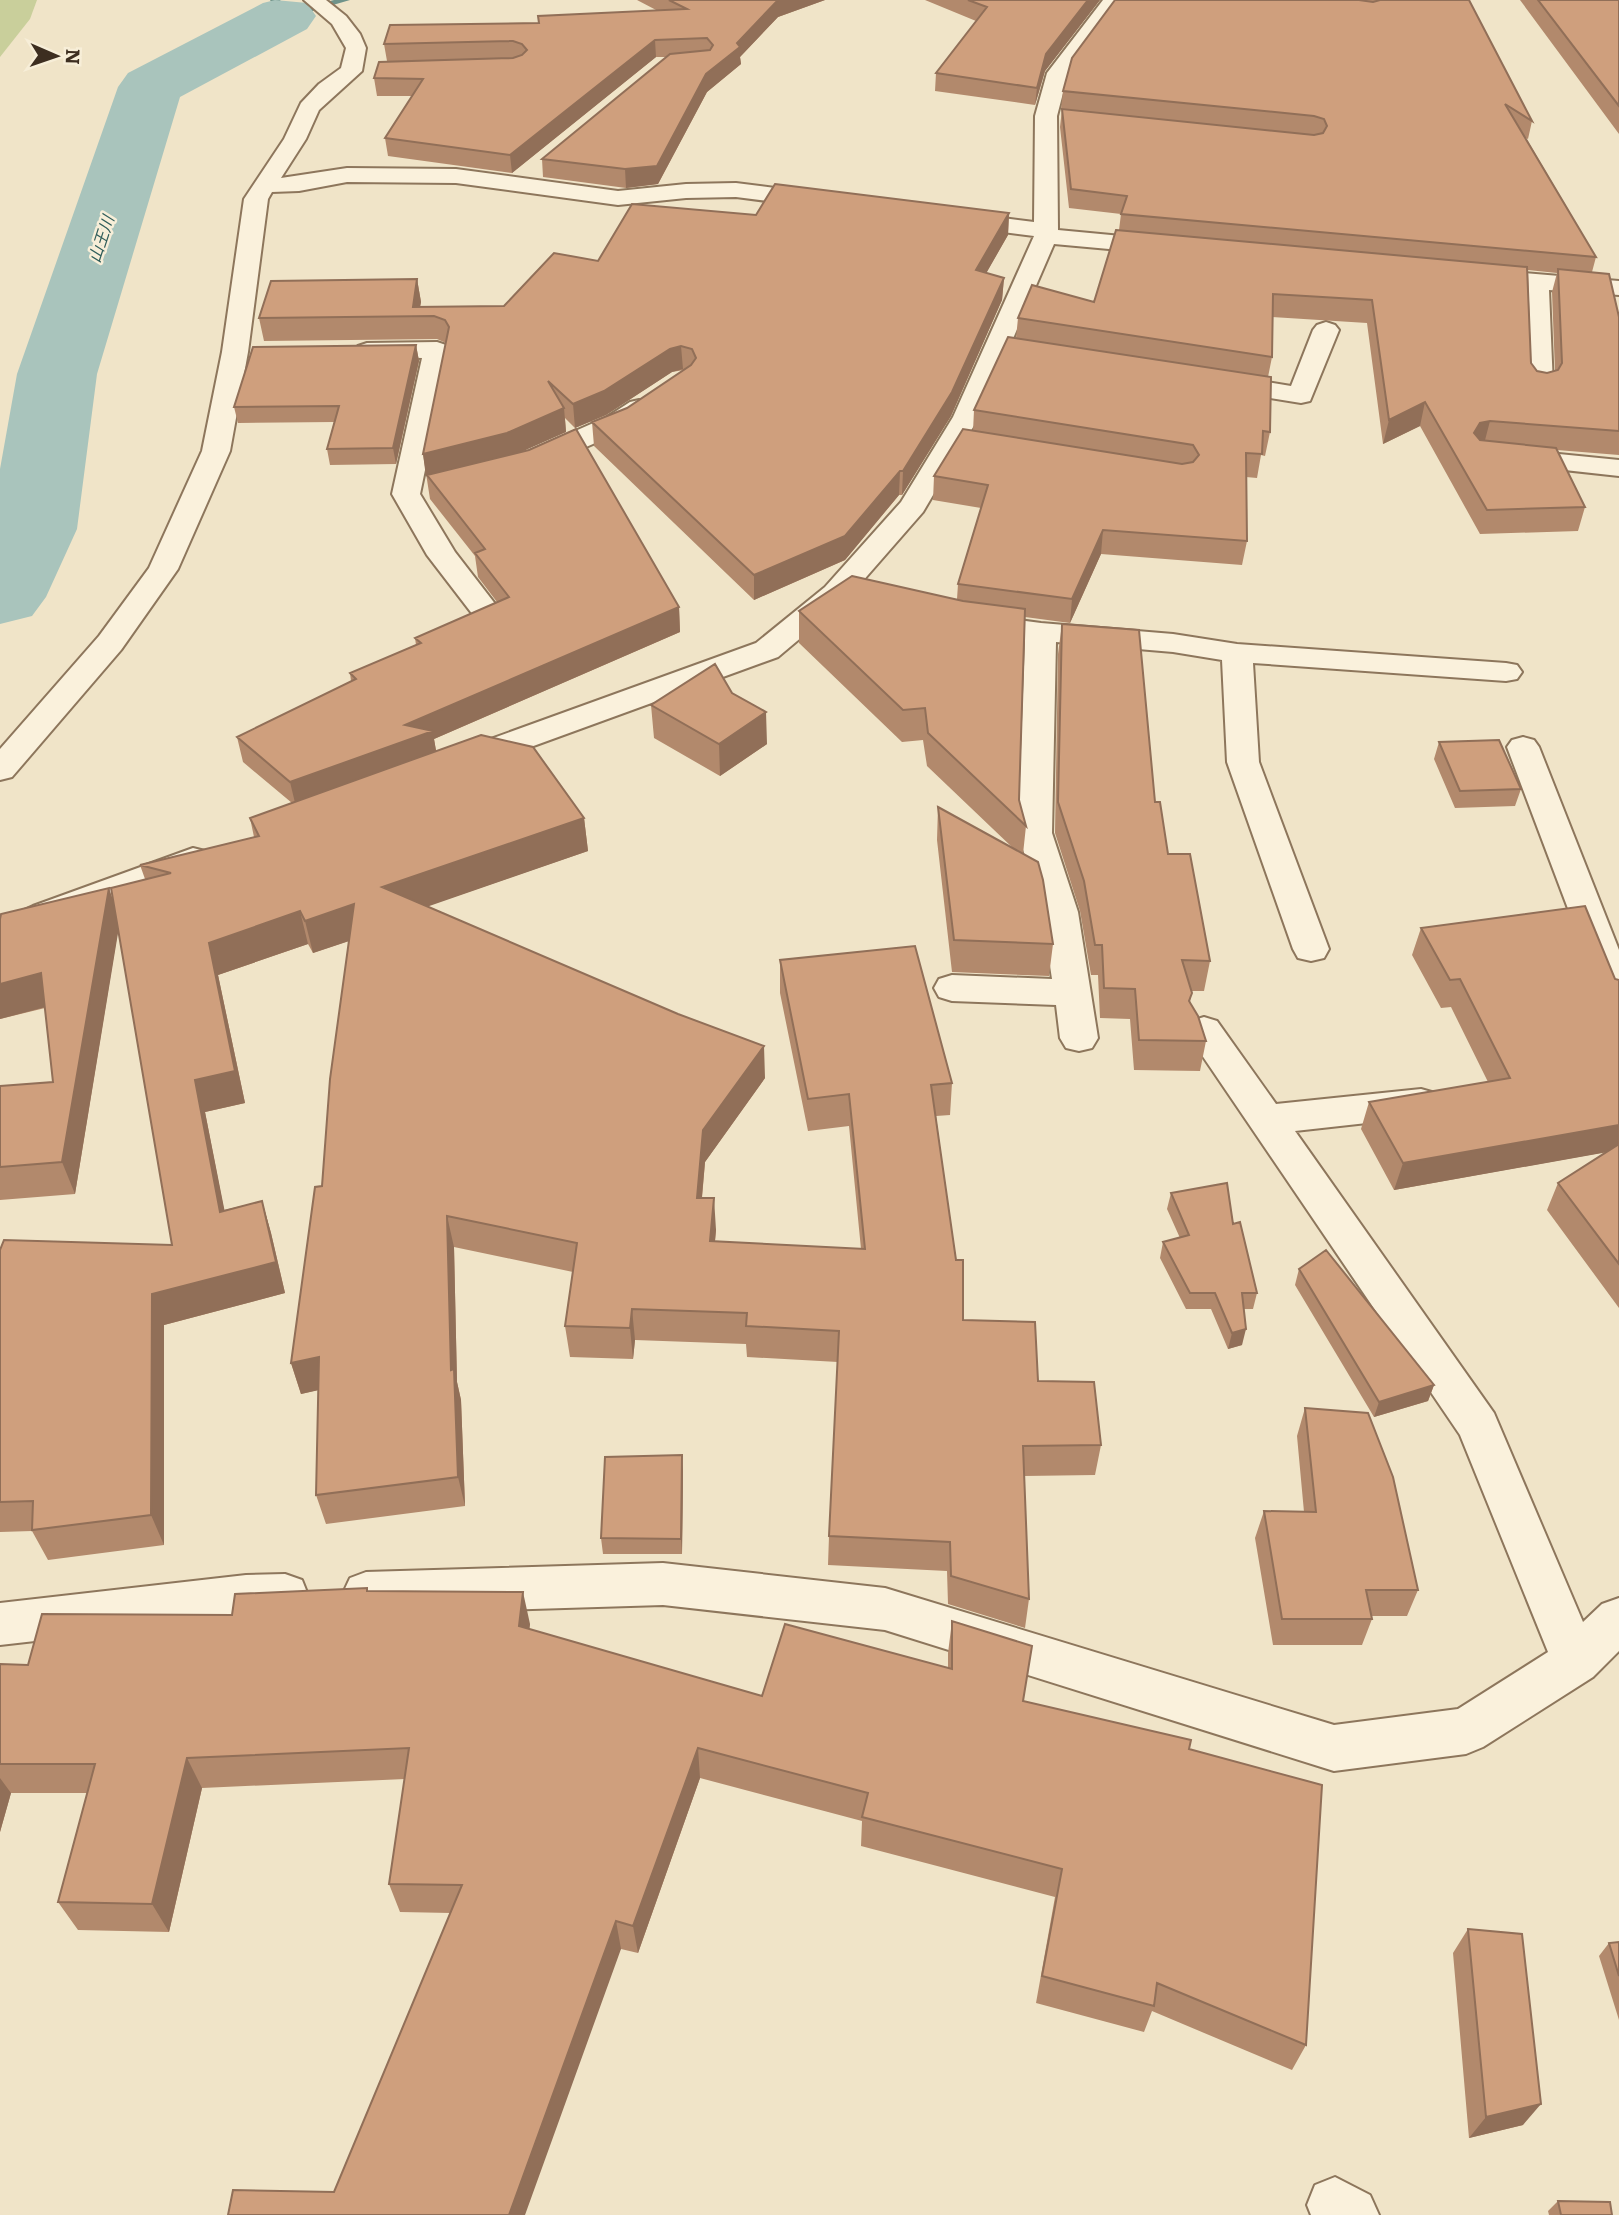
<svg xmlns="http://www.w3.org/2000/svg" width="1619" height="2215" viewBox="0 0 1619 2215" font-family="Literata,'Noto Sans JP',serif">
	<rect width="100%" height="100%" fill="#f0e4c8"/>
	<path fill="#c9cf9b" d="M 0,0 L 37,0 L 30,19 L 0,57 Z"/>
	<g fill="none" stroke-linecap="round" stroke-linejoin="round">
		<path fill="#6f938a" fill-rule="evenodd" d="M 270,0 L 280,0 L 288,12 L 334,0 L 350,0 L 285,19 L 281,18 Z"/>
		<path fill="#a9c4bc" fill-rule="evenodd" d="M 275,0 L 307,3 L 316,16 L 307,29 L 180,97 L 97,374 L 77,529 L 46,597 L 32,616 L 0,624 L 0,469 L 17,374 L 118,87 L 128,73 L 263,3 Z"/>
		<defs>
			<path id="minor" d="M 304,0 L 326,0 L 346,16 L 360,34 L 366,48 L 362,71 L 319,110 L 306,139 L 281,178 L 347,168 L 456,169 L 618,191 L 686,184 L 736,183 L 821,194 L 829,196 L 833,201 L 829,206 L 821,208 L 736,197 L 686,198 L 618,205 L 456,183 L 347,182 L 299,191 L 272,192 L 268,199 L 248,352 L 230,451 L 178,569 L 121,650 L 12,777 L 0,780 L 0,749 L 99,636 L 149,568 L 202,451 L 222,352 L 244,199 L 284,139 L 301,103 L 319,84 L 341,68 L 346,48 L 332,24 Z
				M 1103,0 L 1123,0 L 1068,74 L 1057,116 L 1058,230 L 1164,240 L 1173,242 L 1176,247 L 1173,252 L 1164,254 L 1054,244 L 979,417 L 923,512 L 847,599 L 778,657 L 476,767 L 464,770 L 452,767 L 448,760 L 452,753 L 756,643 L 825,587 L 901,502 L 953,417 L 1034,236 L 957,226 L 949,224 L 945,219 L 949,214 L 957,212 L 1034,222 L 1035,116 L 1047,73 Z
				M 1475,269 L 1619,281 L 1619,295 L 1549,290 L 1553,386 L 1549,392 L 1540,394 L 1531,392 L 1527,386 L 1524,287 L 1466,281 L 1463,276 L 1466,271 Z
				M 1326,322 L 1335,325 L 1339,330 L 1310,401 L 1301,403 L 1220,390 L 1211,388 L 1207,382 L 1211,376 L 1220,374 L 1291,386 L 1313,330 L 1317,325 Z
				M 437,342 L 446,345 L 450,350 L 420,494 L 455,552 L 506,618 L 502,624 L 491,627 L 480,624 L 427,555 L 392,494 L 422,358 L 358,356 L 354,351 L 358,346 L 367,343 Z
				M 639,400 L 648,402 L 652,408 L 627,429 L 543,466 L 533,468 L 523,466 L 519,460 L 523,454 L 607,417 L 630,402 Z
				M 1510,449 L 1619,460 L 1619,476 L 1500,463 L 1496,457 L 1500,451 Z
				M 974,614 L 1041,623 L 1173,634 L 1237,644 L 1506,663 L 1517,665 L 1522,672 L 1517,679 L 1506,681 L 1253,663 L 1259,762 L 1329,949 L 1324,958 L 1311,961 L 1298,958 L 1293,949 L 1227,762 L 1222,660 L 1173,652 L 1056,642 L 1052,833 L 1078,912 L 1098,1038 L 1092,1048 L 1079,1051 L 1066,1048 L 1060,1038 L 1056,1005 L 952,1001 L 939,997 L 934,988 L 939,979 L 952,975 L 1052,979 L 1042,912 L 1018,833 L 1025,639 L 963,629 L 959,623 L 963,617 Z
				M 1523,737 L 1534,740 L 1539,747 L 1619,950 L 1619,1009 L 1606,1005 L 1601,996 L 1507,747 L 1512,740 Z
				M 193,848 L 205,851 L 210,859 L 205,867 L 57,922 L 0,947 L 0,921 L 33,906 Z
				M 1204,1017 L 1217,1021 L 1276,1104 L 1421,1089 L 1435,1093 L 1440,1103 L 1435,1113 L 1421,1117 L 1295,1131 L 1494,1413 L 1583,1622 L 1602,1604 L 1619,1598 L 1619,1651 L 1593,1677 L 1483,1747 L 1466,1754 L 1334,1771 L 885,1630 L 663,1605 L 366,1614 L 350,1608 L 343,1593 L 350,1578 L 366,1572 L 663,1563 L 885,1588 L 1334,1725 L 1458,1709 L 1548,1652 L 1460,1435 L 1191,1039 L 1185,1030 L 1191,1021 Z
				M 285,1574 L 302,1580 L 308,1595 L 302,1610 L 285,1616 L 246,1617 L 0,1645 L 0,1603 L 246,1575 Z
				M 1335,2177 L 1370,2195 L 1379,2215 L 1311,2215 L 1307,2205 L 1315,2185 Z"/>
		</defs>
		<use href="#minor" stroke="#8d765c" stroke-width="4"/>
		<use href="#minor" fill="#faf1dc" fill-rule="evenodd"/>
	</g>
	<path fill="#b2896c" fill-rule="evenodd" d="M 637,0 L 825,0 L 778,17 L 740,57 L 741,64 L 707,92 L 658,184 L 626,188 L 543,177 L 542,159 L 667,57 L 656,57 L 512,173 L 388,156 L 385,138 L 412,96 L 377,96 L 374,78 L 387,61 L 384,44 L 539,23 L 658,11 Z
		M 925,0 L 1100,0 L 1045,71 L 1035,105 L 935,91 L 936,73 L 976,21 Z
		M 1115,0 L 1469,0 L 1532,121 L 1528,139 L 1526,138 L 1596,257 L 1592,272 L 1619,317 L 1619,455 L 1557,450 L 1585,507 L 1578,531 L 1480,534 L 1420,426 L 1383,444 L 1367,323 L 1272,317 L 1272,357 L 1268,377 L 1270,432 L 1265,456 L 1261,455 L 1257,478 L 1246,477 L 1247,541 L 1242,565 L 1101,554 L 1070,623 L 1025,617 L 1019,800 L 1026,826 L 1023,854 L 1053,944 L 1049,976 L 952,972 L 937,840 L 938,807 L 1014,849 L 927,766 L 923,740 L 902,742 L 799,643 L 799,611 L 957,599 L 958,584 L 981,508 L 933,500 L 934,476 L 973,431 L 974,410 L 1016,338 L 1018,318 L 1094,302 L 1119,230 L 1121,214 L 1069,208 L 1060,127 L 1062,109 L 1315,135 L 1061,109 L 1063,91 ZM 1528,270 L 1557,273 L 1552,292 L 1555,371 L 1547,373 L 1537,371 L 1531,363 Z
		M 1520,0 L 1619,0 L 1619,134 Z
		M 1009,213 L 1008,235 L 986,273 L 1004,278 L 1002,300 L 951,416 L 902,495 L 899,495 L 845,560 L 754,600 L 594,446 L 592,422 L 627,408 L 684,370 L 672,372 L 606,415 L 575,428 L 565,418 L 566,432 L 522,451 L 679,607 L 680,632 L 434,739 L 436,751 L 584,818 L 588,851 L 427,906 L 765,1078 L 705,1162 L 702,1198 L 716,1230 L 715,1241 L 861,1249 L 849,1126 L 808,1131 L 780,993 L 780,960 L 952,1083 L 950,1115 L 936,1116 L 963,1320 L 1038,1381 L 1101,1445 L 1095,1475 L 1024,1476 L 1029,1599 L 1025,1628 L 948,1604 L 947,1571 L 828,1565 L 829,1536 L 838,1362 L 747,1357 L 746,1344 L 635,1340 L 633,1359 L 570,1357 L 565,1326 L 573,1272 L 454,1247 L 457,1382 L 461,1400 L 465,1506 L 326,1524 L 316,1495 L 318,1390 L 301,1394 L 291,1363 L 322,1186 L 349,941 L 313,953 L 308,944 L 218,975 L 245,1103 L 205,1112 L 224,1210 L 262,1201 L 271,1233 L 285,1293 L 164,1325 L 164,1545 L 48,1560 L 32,1531 L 0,1532 L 0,1250 L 172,1245 L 118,930 L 75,1194 L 0,1200 L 0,1086 L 53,1082 L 45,1008 L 0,1019 L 0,919 L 114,902 L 145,879 L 140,865 L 254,837 L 250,818 L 292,803 L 243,762 L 237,737 L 351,681 L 350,673 L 416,645 L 415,638 L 497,602 L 478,577 L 475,556 L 430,499 L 423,454 L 446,343 L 437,339 L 264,341 L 259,318 L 417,279 L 421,302 L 420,307 L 504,306 L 598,261 L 756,215 Z
		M 416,345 L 419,361 L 396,464 L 330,465 L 327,449 L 334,422 L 238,423 L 234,407 Z
		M 1062,624 L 1155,802 L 1168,854 L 1210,961 L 1204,991 L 1191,991 L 1190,1004 L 1206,1041 L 1200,1071 L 1134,1070 L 1130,1019 L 1100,1018 L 1098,975 L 1091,975 L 1080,911 L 1055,833 L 1058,654 Z
		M 732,693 L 767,744 L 720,776 L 654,738 L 651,705 Z
		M 1439,742 L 1521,789 L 1515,806 L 1455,808 L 1434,759 Z
		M 1421,928 L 1619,980 L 1619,1308 L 1547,1210 L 1558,1183 L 1606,1152 L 1394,1190 L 1361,1129 L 1369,1102 L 1488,1082 L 1451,1007 L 1441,1008 L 1412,955 Z
		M 1171,1193 L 1233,1224 L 1257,1293 L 1253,1309 L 1244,1309 L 1242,1345 L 1228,1349 L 1211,1309 L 1186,1309 L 1160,1258 L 1163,1242 L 1180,1238 L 1167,1209 Z
		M 1299,1269 L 1434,1385 L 1428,1401 L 1374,1417 L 1295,1285 Z
		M 1305,1408 L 1418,1590 L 1407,1616 L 1372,1616 L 1372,1619 L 1362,1645 L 1273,1645 L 1255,1538 L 1264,1511 L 1304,1512 L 1297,1436 Z
		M 683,1470 L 682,1554 L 603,1554 L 601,1538 Z
		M 368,1591 L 530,1624 L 529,1629 L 762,1696 L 948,1667 L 948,1653 L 952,1621 L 1023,1701 L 1189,1749 L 1306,2045 L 1292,2070 L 1152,2011 L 1144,2032 L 1036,2003 L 1055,1897 L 861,1846 L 862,1821 L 700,1778 L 638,1953 L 621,1949 L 334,2192 L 451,1913 L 400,1912 L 389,1884 L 405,1779 L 202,1788 L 169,1932 L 78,1930 L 58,1902 L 87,1793 L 11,1793 L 0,1832 L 0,1664 L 28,1665 L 232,1615 Z
		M 1468,1929 L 1523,2125 L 1469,2138 L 1453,1953 Z
		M 1619,1942 L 1619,2020 L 1599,1956 L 1609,1943 Z
		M 1558,2201 L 1612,2215 L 1549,2215 L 1548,2211 Z"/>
	<path fill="#916f58" d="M 778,0 L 825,0 L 778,17 L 740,57 L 741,64 L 707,92 L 658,184 L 626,188 L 625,169 L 706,74 Z
		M 1088,0 L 1100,0 L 1045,71 L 1035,105 L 1037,88 L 1046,54 Z
		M 655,40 L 656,57 L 512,173 L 510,155 Z
		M 1009,213 L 1008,235 L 975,293 L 976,270 Z
		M 1004,278 L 1002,300 L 951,416 L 902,495 L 903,471 Z
		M 417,279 L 421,302 L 418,317 L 413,307 Z
		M 416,345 L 419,361 L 396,464 L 393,448 Z
		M 681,346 L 683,369 L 672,372 L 606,415 L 575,428 L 573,404 L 670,349 Z
		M 1425,402 L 1420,426 L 1383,444 L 1389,420 Z
		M 564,408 L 566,432 L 510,457 L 427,475 L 426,477 L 423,454 Z
		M 1490,421 L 1484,444 L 1474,433 L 1480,423 Z
		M 900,471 L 899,495 L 845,560 L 754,600 L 754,575 Z
		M 1103,530 L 1101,554 L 1070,623 L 1072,599 Z
		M 679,607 L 680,632 L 434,739 L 437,756 L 296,807 L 290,782 L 405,725 Z
		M 766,712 L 767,744 L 720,776 L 719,744 Z
		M 584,818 L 588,851 L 389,920 L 382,887 Z
		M 109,888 L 120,921 L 75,1194 L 62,1162 Z
		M 354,904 L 361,937 L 313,953 L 305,921 Z
		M 300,911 L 308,944 L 218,975 L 245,1103 L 205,1112 L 231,1243 L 220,1212 L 195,1080 L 209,943 Z
		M 41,973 L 53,1005 L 0,1019 L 0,984 Z
		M 764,1046 L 765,1078 L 705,1162 L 699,1229 L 697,1198 L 703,1130 Z
		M 1619,1125 L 1619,1150 L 1394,1190 L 1403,1163 Z
		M 714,1198 L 716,1230 L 712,1272 L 710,1241 Z
		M 262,1201 L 271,1233 L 285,1293 L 164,1325 L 164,1545 L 151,1515 L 152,1294 Z
		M 447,1216 L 454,1247 L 457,1382 L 461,1400 L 465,1506 L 458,1477 L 451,1370 Z
		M 632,1309 L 635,1340 L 633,1359 L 630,1328 Z
		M 1246,1329 L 1242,1345 L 1228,1349 L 1232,1333 Z
		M 319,1357 L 328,1388 L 301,1394 L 291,1363 Z
		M 1434,1385 L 1428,1401 L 1374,1417 L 1379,1402 Z
		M 682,1455 L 683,1470 L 682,1554 L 681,1539 Z
		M 523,1592 L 530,1624 L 526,1658 L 519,1626 Z
		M 698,1748 L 700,1778 L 638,1953 L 633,1926 Z
		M 187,1758 L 202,1788 L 169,1932 L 152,1904 Z
		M 0,1778 L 11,1793 L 0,1832 Z
		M 616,1921 L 621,1949 L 525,2215 L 509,2215 Z
		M 1541,2104 L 1523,2125 L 1469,2138 L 1486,2117 Z"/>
	<path fill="#cf9f7d" stroke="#916f58" stroke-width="2" d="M 669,0 L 778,0 L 737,43 L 740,47 L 706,74 L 657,166 L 625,169 L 542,159 L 670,54 L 710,50 L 713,45 L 707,38 L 655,40 L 510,155 L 385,138 L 423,79 L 374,78 L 379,62 L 513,58 L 522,55 L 527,50 L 522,44 L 513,41 L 384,44 L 390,25 L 539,23 L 538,16 L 687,9 Z
		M 968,0 L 1088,0 L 1046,54 L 1037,88 L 936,73 L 987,7 Z
		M 1115,0 L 1359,0 L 1373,2 L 1380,0 L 1469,0 L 1532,121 L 1505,104 L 1596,257 L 1121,214 L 1127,196 L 1071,189 L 1062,109 L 1314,135 L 1323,133 L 1327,126 L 1324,119 L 1314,116 L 1063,91 L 1072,58 Z
		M 1538,0 L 1619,0 L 1619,106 Z
		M 775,184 L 1009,213 L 976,270 L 1004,278 L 952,392 L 903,471 L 900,471 L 845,536 L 754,575 L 592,422 L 627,408 L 691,365 L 696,358 L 692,349 L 681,346 L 670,349 L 604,391 L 573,404 L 548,381 L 564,408 L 507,433 L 423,454 L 449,327 L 445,320 L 434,316 L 259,318 L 271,281 L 417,279 L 413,307 L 504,306 L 554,253 L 598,261 L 632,204 L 756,215 Z
		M 1116,230 L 1527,267 L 1531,363 L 1537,371 L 1547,373 L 1558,370 L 1562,363 L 1558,269 L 1609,274 L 1619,317 L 1619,431 L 1490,421 L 1480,423 L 1474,433 L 1480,440 L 1556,448 L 1585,507 L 1487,510 L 1425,402 L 1389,420 L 1372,300 L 1273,294 L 1272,357 L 1018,318 L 1032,285 L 1094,302 Z
		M 1008,337 L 1271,377 L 1270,432 L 1263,431 L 1262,454 L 1246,453 L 1247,541 L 1103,530 L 1072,599 L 958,584 L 988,485 L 934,476 L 963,429 L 1182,464 L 1193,462 L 1199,455 L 1193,445 L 974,410 Z
		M 416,345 L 393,448 L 327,449 L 339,406 L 234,407 L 253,347 Z
		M 576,429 L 679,607 L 405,725 L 433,731 L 290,782 L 237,737 L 356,679 L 350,673 L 421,643 L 415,638 L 509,597 L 475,553 L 485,549 L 427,475 L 529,450 Z
		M 852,576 L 963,601 L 1025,609 L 1019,800 L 1026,826 L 928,733 L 925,708 L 903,710 L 799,611 Z
		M 1062,624 L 1139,630 L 1155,802 L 1160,802 L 1168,854 L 1190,854 L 1210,961 L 1182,960 L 1192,993 L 1189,1001 L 1198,1016 L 1206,1041 L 1139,1040 L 1135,989 L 1104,988 L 1102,945 L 1095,945 L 1084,881 L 1058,802 Z
		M 715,664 L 732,693 L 766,712 L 719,744 L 651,705 Z
		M 481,735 L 533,747 L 584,818 L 382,887 L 678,1014 L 764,1046 L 703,1130 L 697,1198 L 714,1198 L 710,1241 L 865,1249 L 849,1094 L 808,1099 L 780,960 L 915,946 L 952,1083 L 931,1085 L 956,1260 L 963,1260 L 963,1320 L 1035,1322 L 1038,1381 L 1094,1382 L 1101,1445 L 1023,1446 L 1029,1599 L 951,1576 L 950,1542 L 829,1536 L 839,1331 L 746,1326 L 747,1313 L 632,1309 L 630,1328 L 565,1326 L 577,1243 L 447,1216 L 451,1370 L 454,1369 L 458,1477 L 316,1495 L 319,1357 L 291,1363 L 315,1187 L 322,1186 L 330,1079 L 354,904 L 305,921 L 300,911 L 209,943 L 235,1071 L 195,1080 L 220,1212 L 262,1201 L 276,1262 L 152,1294 L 151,1515 L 32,1530 L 33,1501 L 0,1502 L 0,1250 L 4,1240 L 172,1245 L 111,888 L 171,873 L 140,865 L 259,836 L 250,818 Z
		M 1499,740 L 1521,789 L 1460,791 L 1439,742 Z
		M 938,807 L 1038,862 L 1043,880 L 1053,944 L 954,940 Z
		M 109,888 L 62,1162 L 0,1167 L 0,1086 L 53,1082 L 41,973 L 0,984 L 0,919 L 1,914 Z
		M 1585,906 L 1615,979 L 1619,980 L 1619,1125 L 1403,1163 L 1369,1102 L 1510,1078 L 1460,979 L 1450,980 L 1421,928 Z
		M 1619,1144 L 1619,1264 L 1558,1183 Z
		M 1227,1183 L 1233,1224 L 1240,1222 L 1257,1293 L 1242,1293 L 1246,1329 L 1232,1333 L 1215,1293 L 1190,1293 L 1163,1242 L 1189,1235 L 1171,1193 Z
		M 1326,1250 L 1434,1385 L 1379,1402 L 1299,1269 Z
		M 1305,1408 L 1368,1413 L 1393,1477 L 1418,1590 L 1366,1590 L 1372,1619 L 1282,1619 L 1264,1511 L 1316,1512 Z
		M 682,1455 L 681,1539 L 601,1538 L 605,1457 Z
		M 367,1588 L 367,1591 L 523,1592 L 519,1626 L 762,1696 L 785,1624 L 952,1669 L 952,1621 L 1032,1646 L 1023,1701 L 1191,1740 L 1189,1749 L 1322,1785 L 1306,2045 L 1157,1983 L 1154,2006 L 1042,1976 L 1062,1869 L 862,1817 L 868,1793 L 698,1748 L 633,1926 L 616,1921 L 509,2215 L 228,2215 L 233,2190 L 334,2192 L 462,1885 L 389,1884 L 409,1748 L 187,1758 L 152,1904 L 58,1902 L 95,1764 L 0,1764 L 0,1664 L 28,1665 L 42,1614 L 232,1615 L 235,1594 Z
		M 1468,1929 L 1522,1934 L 1541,2104 L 1486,2117 Z
		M 1619,1942 L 1619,1976 L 1609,1943 Z
		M 1558,2201 L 1610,2202 L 1612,2215 L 1561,2215 Z"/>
	<g text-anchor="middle" stroke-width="5" stroke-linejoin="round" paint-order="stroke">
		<g font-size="16" font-style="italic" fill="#2f5d5a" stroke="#f7eed8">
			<text transform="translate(101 239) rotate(-72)" y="6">山王川</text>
		</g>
	</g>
	<g transform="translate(56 56) rotate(92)" stroke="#f7eed8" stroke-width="5" paint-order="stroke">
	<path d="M0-5L12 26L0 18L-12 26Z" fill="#3d2e20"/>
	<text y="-10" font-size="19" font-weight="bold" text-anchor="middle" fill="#3d2e20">N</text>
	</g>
</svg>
